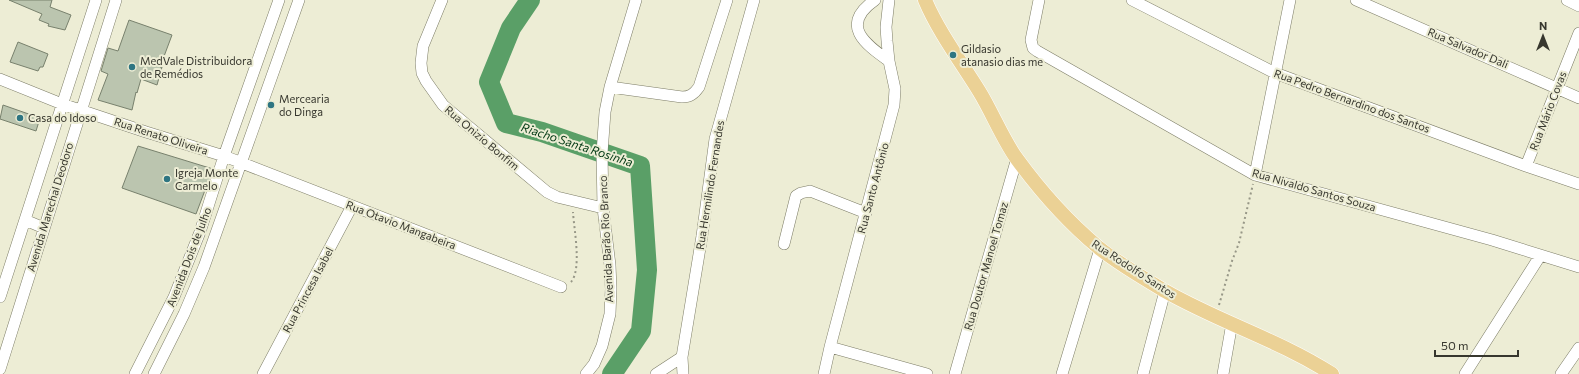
<svg xmlns="http://www.w3.org/2000/svg" width="1579" height="374" viewBox="0 0 1579 374" font-family="Commissioner,sans-serif">
	<rect width="100%" height="100%" fill="#ededd5"/>
	<g fill="none" stroke-linecap="round" stroke-linejoin="round">
		<path stroke="#5a9f67" stroke-width="20" d="M 530,0 L 511,28 L 489,82 L 506,123 L 542,132 L 640,166 L 647,270 L 641,331 L 612,374"/>
	</g>
	<path fill="#bbc5af" stroke="#78816d" d="M 9,0 L 52,0 L 50,7 L 71,15 L 65,30 L 48,26 L 49,24 L 39,20 L 42,14 Z
		M 129,20 L 172,35 L 160,67 L 162,67 L 157,85 L 141,79 L 137,93 L 136,92 L 132,110 L 98,100 L 108,74 L 101,71 L 108,48 L 118,51 Z
		M 18,42 L 48,54 L 43,67 L 40,67 L 38,71 L 10,62 Z
		M 3,105 L 40,118 L 36,131 L 0,119 Z
		M 138,146 L 213,169 L 196,214 L 122,188 Z"/>
	<g fill="none" stroke-linecap="round" stroke-linejoin="round">
		<defs>
			<path id="minor" d="M 442,0 L 423,46 L 421,63 L 422,73 L 426,81 L 443,105 L 547,192 L 557,197 L 603,208
				M 875,0 C 839,25 865,44 889,61
				M 1039,0 L 1031,40 L 1033,48 L 1037,51 L 1255,175 L 1492,240 L 1579,267
				M 1132,0 L 1275,73 L 1526,166 L 1579,184
				M 1356,0 L 1579,98
				M 1567,0 L 1579,6
				M 0,79 L 62,104 L 146,132 L 224,156 L 561,287
				M 610,87 L 682,97 C 690,97 694,94 699,87 L 727,0
				M 1526,166 L 1579,33
				M 1255,175 L 1290,0
				M 25,220 L 44,228
				M 784,244 L 796,196 L 801,193 L 810,191 L 866,213
				M 0,297 L 96,0
				M 830,347 L 927,374
				M 0,369 L 116,0
				M 135,374 L 174,297 L 200,232 L 224,156 L 279,0
				M 154,374 L 184,314 L 204,267 L 299,0
				M 263,374 L 352,206
				M 586,374 L 594,364 L 602,346 L 610,314 L 611,289 L 610,265 L 603,208 L 602,153 L 605,112 L 610,87 L 636,0
				M 656,374 L 682,357
				M 683,374 L 682,357 L 702,236 L 715,139 L 754,0
				M 824,374 L 830,347 L 894,105 L 895,89 L 889,61 L 887,41 L 886,27 L 889,0
				M 955,374 L 1017,158
				M 1062,374 L 1100,249
				M 1143,374 L 1165,291
				M 1223,374 L 1232,323
				M 1465,374 L 1540,256
				M 1561,374 L 1579,348"/>
			<path id="major" d="M 925,0 C 938,31 961,62 979,91 C 992,112 1003,140 1017,159 C 1041,192 1068,222 1099,248 C 1119,264 1143,278 1165,291 C 1219,322 1279,340 1332,374"/>
		</defs>
		<use href="#minor" stroke="#7d7d67" stroke-width="12"/>
		<use href="#major" stroke="#fff" stroke-width="15"/>
		<path stroke="#979787" stroke-width="2" stroke-dasharray="2 3" stroke-linecap="butt" d="M 571,282 C 582,269 574,230 573,212
			M 1219,305 L 1232,261 L 1239,243 L 1253,184"/>
		<use href="#minor" stroke="#fff" stroke-width="11"/>
		<use href="#major" stroke="#ebd195" stroke-width="14"/>
	</g>
	<g fill="#2e7582" stroke="#ededd5" stroke-width="1.5">
		<circle cx="953" cy="55" r="4"/>
		<circle cx="132" cy="67" r="4"/>
		<circle cx="271" cy="105" r="4"/>
		<circle cx="20" cy="118" r="4"/>
		<circle cx="167" cy="179" r="4"/>
	</g>
	<g text-anchor="middle" stroke-width="4" stroke-linejoin="round" paint-order="stroke">
		<g font-size="11" fill="#37372e" stroke="#ededd5">
			<text transform="translate(1468 48) rotate(23)" y="4">Rua Salvador Dali</text>
			<text transform="translate(1352 101) rotate(20)" y="4">Rua Pedro Bernardino dos Santos</text>
			<text transform="translate(1548 111) rotate(-69)" y="4">Rua Mário Covas</text>
			<text transform="translate(161 136) rotate(18)" y="4">Rua Renato Oliveira</text>
			<text transform="translate(482 138) rotate(40)" y="4">Rua Onizio Bonfim</text>
			<text transform="translate(710 185) rotate(-81)" y="4">Rua Hermilindo Fernandes</text>
			<text transform="translate(873 188) rotate(-75)" y="4">Rua Santo Antônio</text>
			<text transform="translate(1314 190) rotate(16)" y="4">Rua Nivaldo Santos Souza</text>
			<text transform="translate(50 207) rotate(-73)" y="4">Avenida Marechal Deodoro</text>
			<text transform="translate(401 225) rotate(21)" y="4">Rua Otavio Mangabeira</text>
			<text transform="translate(606 239) rotate(-93)" y="4">Avenida Barão Rio Branco</text>
			<text transform="translate(189 257) rotate(-69)" y="4">Avenida Dois de Julho</text>
			<text transform="translate(986 266) rotate(-74)" y="4">Rua Doutor Manoel Tomaz</text>
			<text transform="translate(1134 269) rotate(33)" y="4">Rua Rodolfo Santos</text>
			<text transform="translate(308 290) rotate(-62)" y="4">Rua Princesa Isabel</text>
		</g>
		<g font-size="11" fill="#37372e" stroke="#ededd5" text-anchor="start">
			<text x="961" y="53">Gildasio<tspan x="961" dy="13">atanasio dias me</tspan></text>
			<text x="140" y="65">MedVale Distribuidora<tspan x="140" dy="13">de Remédios</tspan></text>
			<text x="279" y="103">Mercearia<tspan x="279" dy="13">do Dinga</tspan></text>
			<text x="28" y="122">Casa do Idoso</text>
			<text x="175" y="177">Igreja Monte<tspan x="175" dy="13">Carmelo</tspan></text>
		</g>
		<g font-size="12" font-style="italic" fill="#023914" stroke="#ededd5">
			<text transform="translate(577 145) rotate(18)" y="4">Riacho Santa Rosinha</text>
		</g>
	</g>
	<g transform="translate(1543 36)" stroke="#ededd5" stroke-width="3" paint-order="stroke">
	<path d="M0-3L7 15L0 10L-7 15Z" fill="#37372e"/>
	<text y="-6" font-size="11" font-weight="bold" text-anchor="middle" fill="#37372e">N</text>
	</g>
	<path d="M1435 350v6h83v-6" fill="none" stroke="#37372e" stroke-width="2"/>
	<text x="1441" y="350" font-size="12" fill="#37372e" stroke="#ededd5" stroke-width="3" paint-order="stroke">50 m</text>
</svg>
